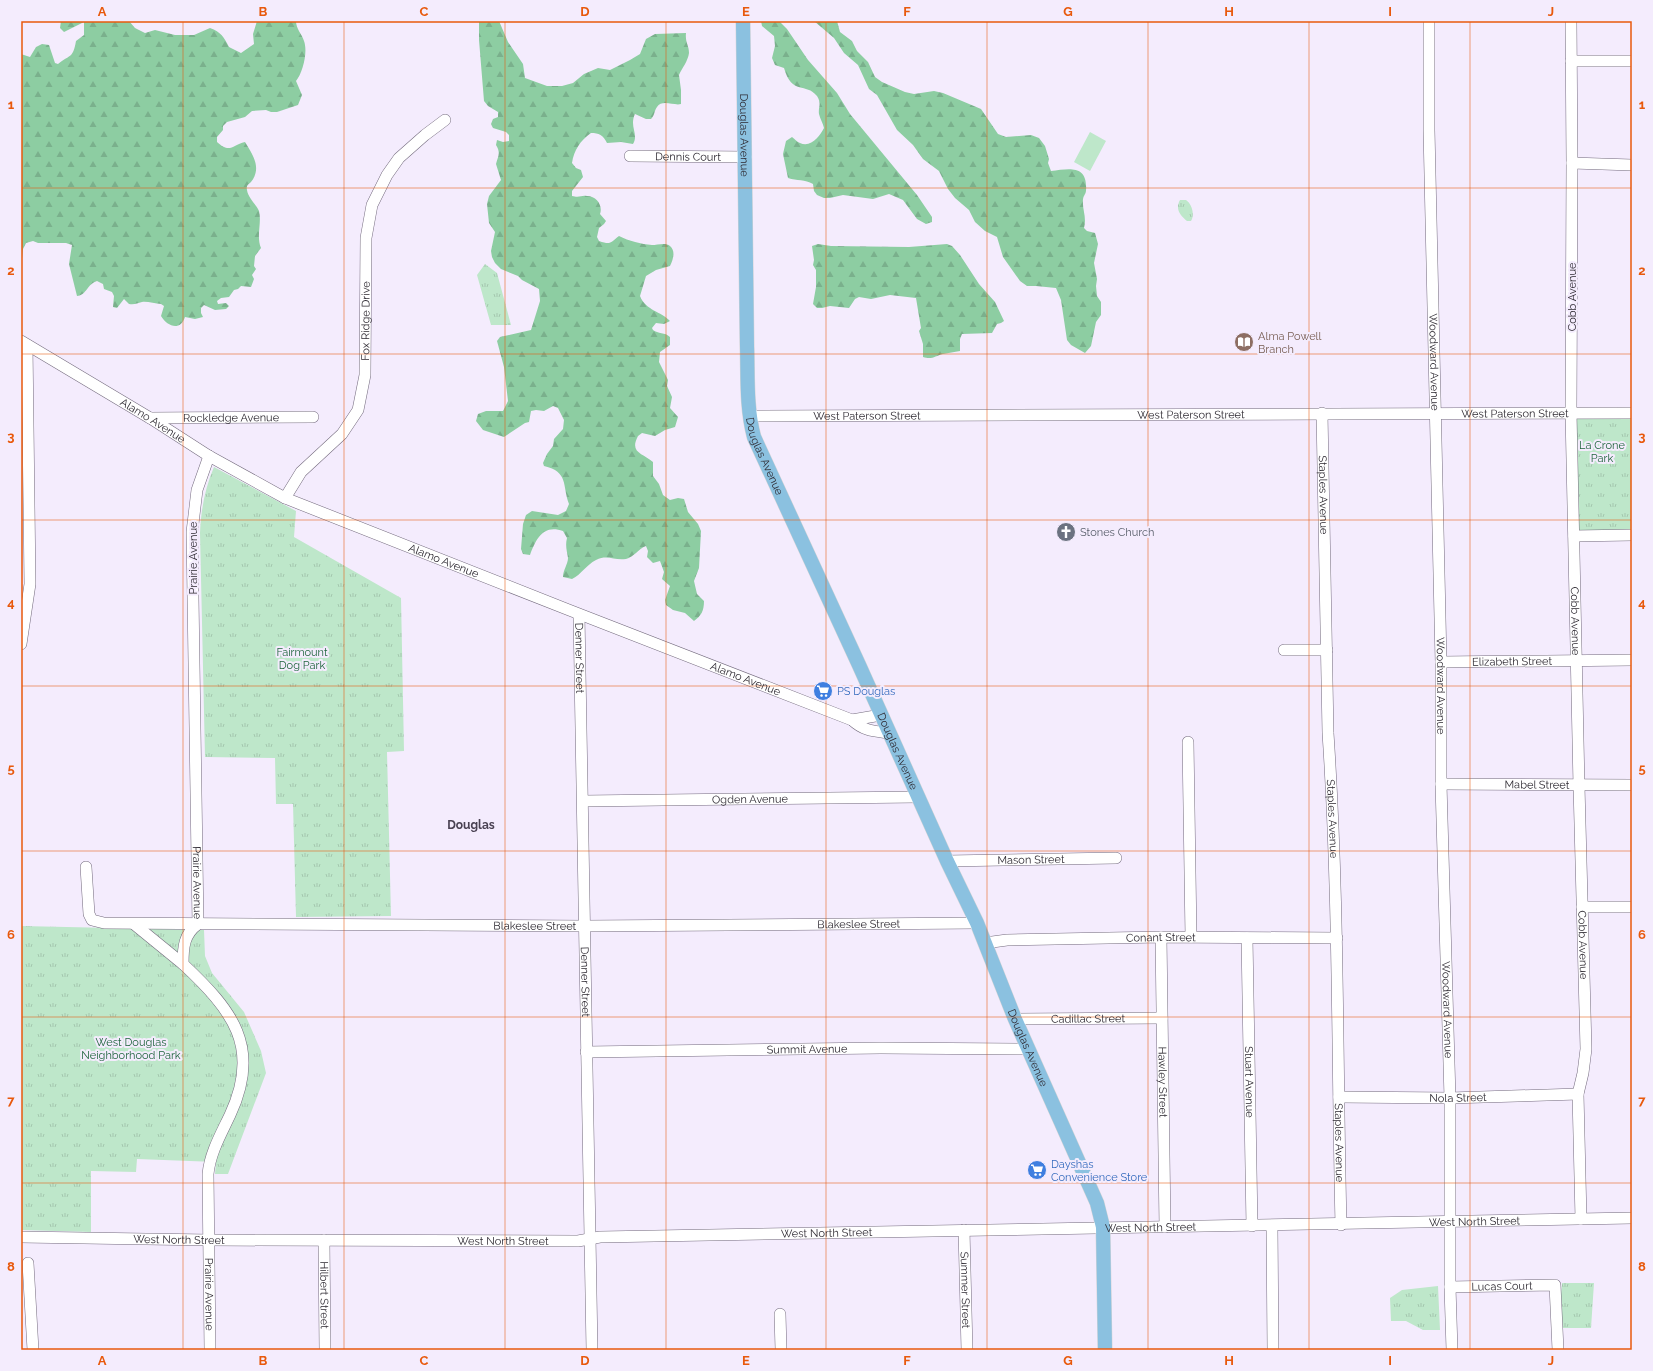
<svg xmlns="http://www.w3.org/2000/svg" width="1653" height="1371" viewBox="0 0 1653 1371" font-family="Raleway,sans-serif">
	<defs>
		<pattern id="forest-firs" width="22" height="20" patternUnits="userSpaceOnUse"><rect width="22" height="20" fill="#8dcda2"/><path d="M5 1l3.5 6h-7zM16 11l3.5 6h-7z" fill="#7ab08c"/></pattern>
		<pattern id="park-tufts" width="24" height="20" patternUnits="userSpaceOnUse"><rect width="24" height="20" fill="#bee7ca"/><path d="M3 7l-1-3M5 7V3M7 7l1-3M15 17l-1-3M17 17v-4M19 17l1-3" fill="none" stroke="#a4c6ae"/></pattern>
	</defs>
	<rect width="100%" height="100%" fill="#f4ecfd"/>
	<path fill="#bee7ca" d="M 1090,132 L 1106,141 L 1090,171 L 1074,162 Z"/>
	<path fill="url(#forest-firs)" d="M 61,21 L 129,21 L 135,28 L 145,33 L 155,30 L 175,35 L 194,35 L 210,28 C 221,32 224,37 229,47 L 241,53 L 254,44 L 253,34 L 257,21 L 296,21 C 296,29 302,34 304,41 C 308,52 303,72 296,81 L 302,95 L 298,105 L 277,112 L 271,112 L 266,110 L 252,111 L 245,117 L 227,122 L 223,126 L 223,130 L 217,137 L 217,142 C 230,154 232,145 245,142 C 253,155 262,168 251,182 C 248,185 246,185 247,190 C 248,198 256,204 259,211 C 262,223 256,236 261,248 L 255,256 L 254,266 L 256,269 L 252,275 L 254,279 L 251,287 L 241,286 L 238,289 L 234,290 L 229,297 L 221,298 L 217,301 L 218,304 L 226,303 L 229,306 L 226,309 L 215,310 L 204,305 L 201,308 L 201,313 L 203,317 L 195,319 L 185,317 C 180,332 167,326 161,316 L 164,306 L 161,304 C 155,304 147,301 142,302 C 137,303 135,305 129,304 L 124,299 L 117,308 L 113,307 L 114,296 L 112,292 L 104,289 L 103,284 L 97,281 C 87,284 87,295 77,296 L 69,264 L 72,245 L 66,243 L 38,243 L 33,241 L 26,243 L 23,249 L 21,268 L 21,54 L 30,57 L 36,47 L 42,44 L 49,45 L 55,63 L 58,64 C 71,54 73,58 76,41 L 84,35 L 84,22 L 64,32 L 60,28 Z
		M 479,21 L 499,21 L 508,42 L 523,64 L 525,78 L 547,86 L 562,86 L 573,83 L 584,74 L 598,68 L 610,70 L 630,60 L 640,54 L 646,39 L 655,34 L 686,33 C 685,43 689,45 689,53 C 688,61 682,68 679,75 L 681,90 L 681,104 C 674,106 662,99 657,107 C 654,111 655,115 651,119 L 646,119 L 635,114 C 629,127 639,134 633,144 L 621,142 L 607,143 C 603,135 599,133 591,133 C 580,141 574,150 572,163 L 576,168 L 581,170 L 583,177 L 572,191 L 572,196 C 580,198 581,195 587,196 C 597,196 603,206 600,214 L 606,221 L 604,224 L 599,228 L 597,237 L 599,241 C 611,245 610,243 619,236 C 629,241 641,244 652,245 C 657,245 666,242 670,246 C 676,251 673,260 670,266 L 656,270 L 646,276 L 640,296 C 646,311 661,311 670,321 L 664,324 L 656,323 L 652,328 L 653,330 C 658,334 665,332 670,337 L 670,345 L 660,352 L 659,362 L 668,380 L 667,386 L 672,397 L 670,408 L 678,417 L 675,427 L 665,430 L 655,436 L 642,433 L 638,436 C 629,453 643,453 653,462 L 653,476 L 659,484 L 663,495 L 670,500 L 678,498 L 684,499 L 688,512 L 698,524 L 701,531 L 699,568 L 694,581 L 697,594 L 704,601 C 704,611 701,616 694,621 L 685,613 L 673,610 L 666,605 L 665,600 L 670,586 L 662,579 L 664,572 L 660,561 L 653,563 L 647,557 L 648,551 L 646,546 C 638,549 634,557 626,559 C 614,561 608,554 596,560 C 586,565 582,574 572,579 L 563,577 C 563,570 568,564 568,558 C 567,551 565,546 567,538 L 563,531 C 543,524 536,539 530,555 L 523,554 L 521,549 L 523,524 L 526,515 L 532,511 L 558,515 L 566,511 L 569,504 C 562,485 569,472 544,466 L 543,463 L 547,454 L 553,446 L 554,439 L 563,429 L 564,420 L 558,408 L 553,406 L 544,411 L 536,410 L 531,411 L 529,422 L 525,423 L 504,437 L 483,430 L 476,421 L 478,414 L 486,411 L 503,411 L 508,401 L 504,367 L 497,341 L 500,337 L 531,330 L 540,301 L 539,289 L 522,280 L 518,276 L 501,269 L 495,263 L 492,257 L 491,251 L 495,232 L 489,223 L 487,204 L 489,196 L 501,180 L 496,164 C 498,156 501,153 496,145 L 497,140 L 503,142 L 509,141 L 509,135 L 506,132 L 493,128 L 491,124 L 493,119 L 498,117 L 498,112 L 488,106 L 484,101 L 479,40 Z
		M 761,21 L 779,21 L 787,29 L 808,60 L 837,93 L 850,114 L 917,195 L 932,217 L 932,222 L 926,224 L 917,219 L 903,200 L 889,194 L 873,199 L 843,195 L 830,198 L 824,198 L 817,195 L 814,191 L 813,184 C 805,179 797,181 788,178 L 783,154 L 786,141 L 792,137 C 795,139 797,142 800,143 C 811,148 820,136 824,128 C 823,123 820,119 819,114 C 818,107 822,104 817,96 C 806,82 792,96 784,68 L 775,65 L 772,58 L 775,46 L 774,36 L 762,26 Z
		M 814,21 L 837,21 L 840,32 L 852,41 L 857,51 L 868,62 L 875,77 L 882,82 L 905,92 L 914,94 L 934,91 L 943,93 L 981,109 L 998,134 L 1006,137 L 1031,135 L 1039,138 L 1045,146 L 1049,159 L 1048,163 L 1051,171 C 1069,169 1088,164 1086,191 C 1086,194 1083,196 1083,199 C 1082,210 1087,217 1084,228 L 1087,231 L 1095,233 L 1098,244 L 1094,263 L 1097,279 L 1096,286 L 1097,296 L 1101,302 L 1101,315 L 1096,322 L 1091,346 L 1085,353 L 1071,345 L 1067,340 L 1061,300 L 1056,288 L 1036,286 L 1027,286 L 1020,281 L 1003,257 L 997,237 L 985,231 L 975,222 L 969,210 L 955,198 L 948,189 L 939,171 L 923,159 L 913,145 L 897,130 L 877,95 L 869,89 L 858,65 L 844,53 L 834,38 Z
		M 818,244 L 831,246 L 909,247 L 947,244 L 952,246 L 960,255 L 979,284 L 995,302 L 1004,321 L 1001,323 L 997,324 L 992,333 L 962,334 L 960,339 L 960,351 C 954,352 949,353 943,354 C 935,356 932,360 923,357 L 923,344 L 919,331 L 921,328 L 916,298 L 890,295 L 871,299 L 859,297 L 855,299 L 849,308 L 830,306 L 822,308 L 817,308 L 813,304 L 816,287 L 816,270 L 813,265 L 814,260 L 812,246 Z"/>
	<path fill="url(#park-tufts)" d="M 1180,200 L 1186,200 C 1192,204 1195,215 1191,221 L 1187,221 C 1180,215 1175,209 1180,200 Z
		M 485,264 L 497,273 L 511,325 L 491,325 L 477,275 Z
		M 1571,413 L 1632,413 L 1632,535 L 1574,536 Z
		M 214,467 L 296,511 L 294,537 L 401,598 L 404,751 L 387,752 L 391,916 L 296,917 L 293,804 L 276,804 L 275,758 L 205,757 L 200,533 C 201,509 205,488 214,467 Z
		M 21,926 L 204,930 L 205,956 L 212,973 L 244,1012 L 261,1051 L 266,1073 L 228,1174 L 215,1174 L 216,1162 L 137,1159 L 136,1172 L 91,1171 L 91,1232 L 21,1230 Z
		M 1562,1283 L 1594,1283 L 1591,1328 L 1558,1328 Z
		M 1438,1286 L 1440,1330 L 1423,1330 L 1406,1321 L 1391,1321 L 1390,1298 L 1402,1290 Z"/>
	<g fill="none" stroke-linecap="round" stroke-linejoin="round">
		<defs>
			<g id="minor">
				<path id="s1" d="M 1429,21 L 1429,130 L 1441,662 L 1441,784 L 1450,1098 L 1450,1287 L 1452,1350"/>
				<path id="s2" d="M 1571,21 L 1572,163 L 1571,413 L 1579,786 L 1586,1049 L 1583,1073 L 1578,1094 L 1581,1219"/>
				<path d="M 1571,61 L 1632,61"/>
				<path id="s3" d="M 630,156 L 746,157"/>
				<path d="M 1572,163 L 1632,165"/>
				<path id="s4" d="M 21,341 L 150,418 L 209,456 L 285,498 L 569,610 L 852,720 C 864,731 873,731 889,733"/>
				<path id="s5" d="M 1322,413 L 1328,733 C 1339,897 1337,1061 1341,1225"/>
				<path id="s6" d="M 750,416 L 1632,413"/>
				<path id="s7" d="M 150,418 L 313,417"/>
				<path id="s8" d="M 209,456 L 197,490 L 192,532 L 198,924 C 184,934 183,947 183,964 C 232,1010 262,1047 230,1115 C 221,1134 210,1153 208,1174 L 210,1350"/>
				<path id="s9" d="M 285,498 L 301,472 L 342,434 L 358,410 L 365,375 L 366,238 L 372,205 L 387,175 L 399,158 L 425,135 L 445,120"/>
				<path d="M 1574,536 L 1632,535"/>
				<path id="s10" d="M 579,615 L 592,1350"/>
				<path d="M 21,644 L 30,584 L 27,345"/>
				<path d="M 1284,650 L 1327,650"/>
				<path id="s11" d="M 1441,662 L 1632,660"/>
				<path d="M 852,720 L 881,715"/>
				<path d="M 1188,742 L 1191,937"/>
				<path id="s12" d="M 1441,784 L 1632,785"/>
				<path id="s13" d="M 583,801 L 918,797"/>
				<path id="s14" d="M 947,861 L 1116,858"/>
				<path id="s15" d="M 86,867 L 89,914 L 92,920 L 104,923 L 585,926 L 977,923"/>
				<path d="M 1582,907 L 1632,907"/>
				<path d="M 134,924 L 183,964"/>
				<path id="s16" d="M 1161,937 L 1165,1227"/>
				<path id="s17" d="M 1247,938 L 1252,1226"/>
				<path id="s18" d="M 985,943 L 1007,940 L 1161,937 L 1337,938"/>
				<path id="s19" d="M 1015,1019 L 1162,1018"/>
				<path id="s20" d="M 586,1052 L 881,1048 L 1028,1049"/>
				<path id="s21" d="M 1339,1097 L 1450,1098 L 1578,1094"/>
				<path d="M 1272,1226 L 1273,1350"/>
				<path id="s22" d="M 964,1230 L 967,1350"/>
				<path id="s23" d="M 21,1237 L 209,1240 L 578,1241 L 600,1237 C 944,1230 1288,1226 1632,1218"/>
				<path id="s24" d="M 324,1240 L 325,1350"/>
				<path d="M 28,1263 L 33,1350"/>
				<path id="s25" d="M 1450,1287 L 1555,1285 L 1558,1350"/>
				<path d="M 780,1314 L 781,1350"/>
			</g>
			<g id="major">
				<path id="s26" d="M 743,21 L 747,346 C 748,376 746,407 754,437 L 859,665 L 947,861 L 977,923 L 1015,1019 L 1097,1203 L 1103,1227 L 1105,1350"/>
			</g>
		</defs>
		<use href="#minor" stroke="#746b7e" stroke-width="12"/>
		<use href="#major" stroke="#d5d4d6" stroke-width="15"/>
		<use href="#minor" stroke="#fff" stroke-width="11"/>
		<use href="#major" stroke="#8bc1e0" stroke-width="14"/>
	</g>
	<path fill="none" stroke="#e8590c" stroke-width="1" stroke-opacity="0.55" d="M 183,21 L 183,1350M 344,21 L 344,1350M 505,21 L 505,1350M 666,21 L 666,1350M 826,21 L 826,1350M 987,21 L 987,1350M 1148,21 L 1148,1350M 1309,21 L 1309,1350M 1470,21 L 1470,1350M 21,188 L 1632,188M 21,354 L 1632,354M 21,520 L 1632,520M 21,686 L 1632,686M 21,851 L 1632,851M 21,1017 L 1632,1017M 21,1183 L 1632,1183"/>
	<defs>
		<symbol id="library-disc" viewBox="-11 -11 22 22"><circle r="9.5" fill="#8d6e63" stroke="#f4ecfd"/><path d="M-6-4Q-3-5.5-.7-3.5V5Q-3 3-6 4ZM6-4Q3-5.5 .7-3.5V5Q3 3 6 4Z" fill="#fff"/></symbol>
		<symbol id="church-disc" viewBox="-11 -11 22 22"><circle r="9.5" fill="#6b7280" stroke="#f4ecfd"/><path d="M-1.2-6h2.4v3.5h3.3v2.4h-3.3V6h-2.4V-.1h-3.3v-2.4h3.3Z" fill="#fff"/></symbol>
		<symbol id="supermarket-disc" viewBox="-11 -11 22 22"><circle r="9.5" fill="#3f7fe0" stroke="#f4ecfd"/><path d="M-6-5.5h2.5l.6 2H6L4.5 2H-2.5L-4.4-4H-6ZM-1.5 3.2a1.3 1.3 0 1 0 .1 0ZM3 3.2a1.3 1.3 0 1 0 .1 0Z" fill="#fff"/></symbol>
	</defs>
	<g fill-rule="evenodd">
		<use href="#library-disc" x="1233" y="331" width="22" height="22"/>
		<use href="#church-disc" x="1055" y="521" width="22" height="22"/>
		<use href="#supermarket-disc" x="812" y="680" width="22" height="22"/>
		<use href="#supermarket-disc" x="1026" y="1159" width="22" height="22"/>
	</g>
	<g text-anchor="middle" stroke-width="4" stroke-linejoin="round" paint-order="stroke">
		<g font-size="11" fill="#2e2a32" stroke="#f4ecfd">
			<text dy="4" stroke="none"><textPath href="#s26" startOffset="114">Douglas Avenue</textPath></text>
			<text dy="4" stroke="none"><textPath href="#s3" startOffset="58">Dennis Court</textPath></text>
			<text transform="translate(1572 297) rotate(-90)" y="4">Cobb Avenue</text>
			<text dy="4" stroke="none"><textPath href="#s9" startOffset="205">Fox Ridge Drive</textPath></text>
			<text dy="4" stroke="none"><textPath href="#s1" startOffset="341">Woodward Avenue</textPath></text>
			<text dy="4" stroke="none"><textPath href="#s6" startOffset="765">West Paterson Street</textPath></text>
			<text dy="4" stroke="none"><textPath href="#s6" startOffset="441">West Paterson Street</textPath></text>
			<text dy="4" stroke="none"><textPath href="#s6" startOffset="117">West Paterson Street</textPath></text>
			<text dy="4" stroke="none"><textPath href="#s7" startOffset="81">Rockledge Avenue</textPath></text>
			<text dy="4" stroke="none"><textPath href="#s4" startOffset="154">Alamo Avenue</textPath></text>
			<text dy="4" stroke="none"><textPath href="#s26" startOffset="438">Douglas Avenue</textPath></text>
			<text dy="4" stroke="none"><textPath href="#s5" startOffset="82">Staples Avenue</textPath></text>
			<text transform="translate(193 558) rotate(-90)" y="4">Prairie Avenue</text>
			<text dy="4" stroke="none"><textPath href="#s4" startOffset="478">Alamo Avenue</textPath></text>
			<text dy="4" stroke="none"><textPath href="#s2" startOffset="600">Cobb Avenue</textPath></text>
			<text dy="4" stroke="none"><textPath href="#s10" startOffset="43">Denner Street</textPath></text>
			<text dy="4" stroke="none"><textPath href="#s11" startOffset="71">Elizabeth Street</textPath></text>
			<text dy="4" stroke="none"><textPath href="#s4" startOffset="802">Alamo Avenue</textPath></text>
			<text dy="4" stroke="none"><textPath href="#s1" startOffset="665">Woodward Avenue</textPath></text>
			<text dy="4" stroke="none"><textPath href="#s26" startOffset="762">Douglas Avenue</textPath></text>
			<text dy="4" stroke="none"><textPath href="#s12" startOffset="96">Mabel Street</textPath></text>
			<text dy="4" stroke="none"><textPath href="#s13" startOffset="167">Ogden Avenue</textPath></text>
			<text dy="4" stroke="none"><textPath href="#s5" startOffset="406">Staples Avenue</textPath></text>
			<text dy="4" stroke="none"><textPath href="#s14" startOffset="84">Mason Street</textPath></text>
			<text dy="4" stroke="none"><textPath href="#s8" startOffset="429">Prairie Avenue</textPath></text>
			<text dy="4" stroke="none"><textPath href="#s15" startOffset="821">Blakeslee Street</textPath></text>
			<text dy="4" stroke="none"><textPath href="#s15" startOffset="497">Blakeslee Street</textPath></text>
			<text dy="4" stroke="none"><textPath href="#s18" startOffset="176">Conant Street</textPath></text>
			<text dy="4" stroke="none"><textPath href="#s2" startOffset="924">Cobb Avenue</textPath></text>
			<text dy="4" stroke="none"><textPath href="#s10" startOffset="367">Denner Street</textPath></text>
			<text dy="4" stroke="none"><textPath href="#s1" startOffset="989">Woodward Avenue</textPath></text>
			<text dy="4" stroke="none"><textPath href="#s19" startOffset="73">Cadillac Street</textPath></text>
			<text dy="4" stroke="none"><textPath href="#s26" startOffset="1086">Douglas Avenue</textPath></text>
			<text dy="4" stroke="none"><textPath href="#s20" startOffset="221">Summit Avenue</textPath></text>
			<text dy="4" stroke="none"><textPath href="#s16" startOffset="145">Hawley Street</textPath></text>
			<text dy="4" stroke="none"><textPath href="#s17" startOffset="144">Stuart Avenue</textPath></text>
			<text dy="4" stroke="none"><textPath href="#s21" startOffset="119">Nola Street</textPath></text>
			<text dy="4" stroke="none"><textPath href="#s5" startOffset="730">Staples Avenue</textPath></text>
			<text dy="4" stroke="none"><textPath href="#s23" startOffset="1454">West North Street</textPath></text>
			<text dy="4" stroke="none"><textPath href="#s23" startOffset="1130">West North Street</textPath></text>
			<text dy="4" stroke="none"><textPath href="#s23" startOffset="806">West North Street</textPath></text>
			<text dy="4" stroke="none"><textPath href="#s23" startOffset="158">West North Street</textPath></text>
			<text dy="4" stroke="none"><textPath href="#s23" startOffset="482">West North Street</textPath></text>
			<text dy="4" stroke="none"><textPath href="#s25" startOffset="52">Lucas Court</textPath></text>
			<text dy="4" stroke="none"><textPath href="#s22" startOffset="60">Summer Street</textPath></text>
			<text dy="4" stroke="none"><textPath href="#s8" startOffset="872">Prairie Avenue</textPath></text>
			<text dy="4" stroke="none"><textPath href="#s24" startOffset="55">Hilbert Street</textPath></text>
		</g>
		<g font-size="11" fill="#785e54" stroke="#f4ecfd" text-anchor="start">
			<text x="1258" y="340">Alma Powell<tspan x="1258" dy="13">Branch</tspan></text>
		</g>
		<g font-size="11" fill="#1f653d" stroke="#f4ecfd">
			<text x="1602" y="449">La Crone<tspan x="1602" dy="13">Park</tspan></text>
			<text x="302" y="656">Fairmount<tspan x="302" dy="13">Dog Park</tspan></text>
			<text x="131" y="1046">West Douglas<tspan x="131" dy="13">Neighborhood Park</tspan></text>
		</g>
		<g font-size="11" fill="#5b616d" stroke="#f4ecfd" text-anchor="start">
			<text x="1080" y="536">Stones Church</text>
		</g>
		<g font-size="11" fill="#366cbe" stroke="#f4ecfd" text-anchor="start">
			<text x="837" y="695">PS Douglas</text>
			<text x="1051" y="1168">Dayshas<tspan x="1051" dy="13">Convenience Store</tspan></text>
		</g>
		<g font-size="12" font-weight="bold" fill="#494152" stroke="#f4ecfd">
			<text x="471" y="829">Douglas</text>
		</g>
	</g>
	<rect width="1653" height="1371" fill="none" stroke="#f4ecfd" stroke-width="44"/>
	<rect x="22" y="22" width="1609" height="1327" fill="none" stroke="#e8590c" stroke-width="1.5"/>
	<g font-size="13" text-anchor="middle" font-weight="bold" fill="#e8590c">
		<text x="102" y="16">A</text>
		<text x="263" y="16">B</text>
		<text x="424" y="16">C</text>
		<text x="585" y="16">D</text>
		<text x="746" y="16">E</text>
		<text x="907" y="16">F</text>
		<text x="1068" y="16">G</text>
		<text x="1229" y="16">H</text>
		<text x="1390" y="16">I</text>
		<text x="1551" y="16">J</text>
		<text x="11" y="109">1</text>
		<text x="1642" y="109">1</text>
		<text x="11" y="275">2</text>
		<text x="1642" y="275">2</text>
		<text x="11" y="441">3</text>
		<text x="1642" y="441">3</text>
		<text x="11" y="607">4</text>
		<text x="1642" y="607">4</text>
		<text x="11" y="773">5</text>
		<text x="1642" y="773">5</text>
		<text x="11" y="939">6</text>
		<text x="1642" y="939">6</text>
		<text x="11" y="1105">7</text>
		<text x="1642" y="1105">7</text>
		<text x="11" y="1271">8</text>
		<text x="1642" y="1271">8</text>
		<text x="102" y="1365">A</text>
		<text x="263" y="1365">B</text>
		<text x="424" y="1365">C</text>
		<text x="585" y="1365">D</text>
		<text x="746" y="1365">E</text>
		<text x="907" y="1365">F</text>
		<text x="1068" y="1365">G</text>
		<text x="1229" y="1365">H</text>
		<text x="1390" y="1365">I</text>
		<text x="1551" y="1365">J</text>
	</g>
</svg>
